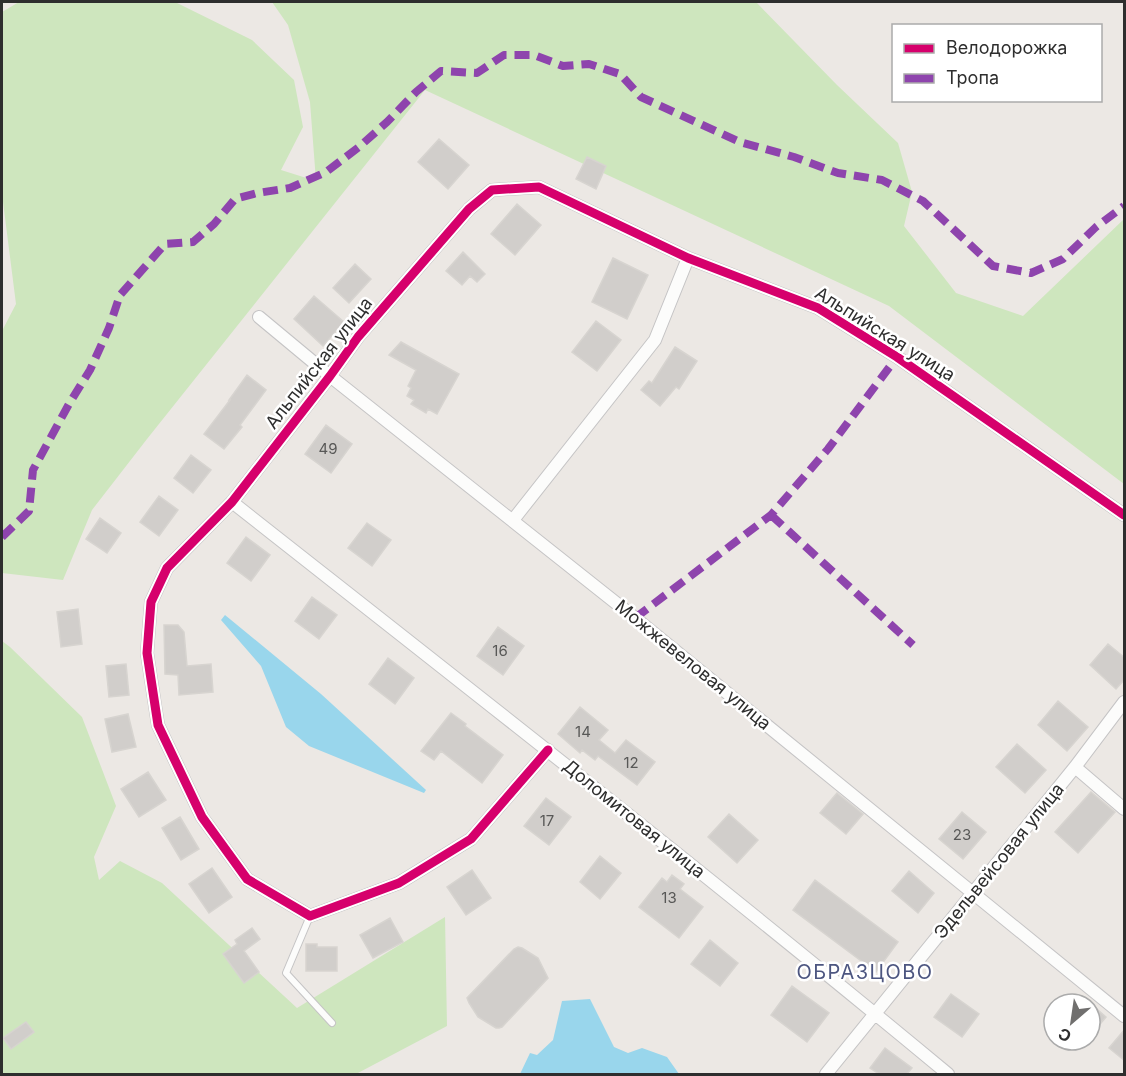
<svg xmlns="http://www.w3.org/2000/svg" width="1126" height="1076" viewBox="0 0 1126 1076" font-family="Inter,sans-serif">
	<rect width="100%" height="100%" fill="#ece8e4"/>
	<path fill="#cee6be" d="M 19,2 L 175,2 L 252,40 L 294,80 L 303,127 L 281,170 L 316,181 L 310,102 L 288,25 L 272,2 L 756,2 L 837,85 L 898,143 L 912,192 L 904,226 L 956,293 L 1023,316 L 1124,219 L 1124,484 L 889,306 L 425,90 L 147,439 L 92,510 L 63,580 L 2,573 L 2,331 L 16,304 L 2,194 L 2,12 Z
		M 2,641 L 10,647 L 82,717 L 116,806 L 94,857 L 99,880 L 120,861 L 162,883 L 297,1008 L 445,917 L 447,1026 L 356,1074 L 2,1074 Z"/>
	<path fill="#99d6ec" d="M 225,615 L 321,694 L 426,790 L 424,793 L 309,746 L 286,727 L 261,666 L 221,620 Z
		M 590,999 L 614,1047 L 628,1053 L 642,1048 L 667,1057 L 679,1074 L 520,1074 L 530,1053 L 537,1055 L 553,1040 L 562,1001 Z"/>
	<path fill="#d1cecb" stroke="#d7d4d0" stroke-width="1.5" d="M 439,139 L 469,165 L 448,189 L 418,162 Z
		M 587,157 L 606,166 L 596,189 L 576,179 Z
		M 517,204 L 541,225 L 515,255 L 491,234 Z
		M 463,252 L 485,274 L 477,282 L 470,276 L 462,285 L 446,271 Z
		M 613,258 L 648,275 L 627,319 L 592,302 Z
		M 355,264 L 371,279 L 349,303 L 333,288 Z
		M 314,296 L 344,322 L 323,346 L 294,319 Z
		M 596,321 L 621,340 L 597,371 L 572,352 Z
		M 401,342 L 459,374 L 437,414 L 428,409 L 426,413 L 411,404 L 414,400 L 407,396 L 411,388 L 408,386 L 416,370 L 389,355 Z
		M 675,347 L 697,361 L 679,389 L 676,387 L 660,406 L 641,390 L 649,381 L 652,383 Z
		M 247,375 L 266,390 L 240,425 L 242,427 L 224,449 L 204,434 L 230,400 L 229,400 Z
		M 326,425 L 352,444 L 331,473 L 305,454 Z
		M 191,455 L 211,470 L 193,493 L 174,478 Z
		M 159,496 L 178,510 L 159,536 L 140,522 Z
		M 100,518 L 121,533 L 107,553 L 86,539 Z
		M 367,523 L 391,540 L 372,566 L 348,548 Z
		M 246,537 L 270,555 L 251,581 L 227,563 Z
		M 312,597 L 337,615 L 319,639 L 295,621 Z
		M 78,609 L 82,644 L 61,647 L 57,612 Z
		M 164,625 L 178,625 L 184,632 L 187,666 L 211,664 L 213,692 L 179,695 L 178,675 L 165,674 Z
		M 498,627 L 524,646 L 503,675 L 477,656 Z
		M 1108,644 L 1125,658 L 1125,679 L 1116,689 L 1090,665 Z
		M 388,658 L 414,678 L 395,704 L 369,684 Z
		M 126,664 L 129,695 L 109,697 L 106,666 Z
		M 1058,701 L 1088,727 L 1067,751 L 1038,725 Z
		M 580,707 L 608,730 L 599,740 L 615,753 L 626,740 L 655,762 L 637,785 L 598,756 L 595,760 L 582,750 L 580,753 L 558,734 Z
		M 451,713 L 466,724 L 465,726 L 503,755 L 482,783 L 441,751 L 434,760 L 421,751 Z
		M 128,714 L 136,747 L 112,752 L 105,719 Z
		M 1017,744 L 1046,770 L 1025,793 L 996,767 Z
		M 148,772 L 166,800 L 139,817 L 121,789 Z
		M 1091,792 L 1115,812 L 1078,853 L 1055,832 Z
		M 837,793 L 863,814 L 846,834 L 820,813 Z
		M 546,798 L 571,817 L 549,845 L 524,826 Z
		M 962,812 L 986,832 L 963,859 L 939,839 Z
		M 729,814 L 758,840 L 737,863 L 708,837 Z
		M 180,817 L 199,849 L 181,860 L 162,828 Z
		M 600,856 L 621,873 L 600,899 L 580,882 Z
		M 212,868 L 232,897 L 209,913 L 189,884 Z
		M 472,870 L 491,898 L 466,915 L 447,887 Z
		M 909,871 L 934,893 L 918,913 L 892,891 Z
		M 672,875 L 684,884 L 680,889 L 703,907 L 679,938 L 639,907 L 662,878 L 667,882 Z
		M 815,880 L 898,942 L 876,972 L 793,910 Z
		M 390,918 L 403,942 L 373,958 L 360,935 Z
		M 252,928 L 260,939 L 244,951 L 259,972 L 244,983 L 223,954 L 237,944 L 235,940 Z
		M 710,940 L 738,963 L 720,986 L 691,964 Z
		M 306,944 L 317,944 L 317,947 L 337,947 L 337,971 L 306,971 Z
		M 518,947 L 522,948 L 538,958 L 548,978 L 502,1027 L 499,1028 L 496,1028 L 478,1017 L 469,1003 L 467,998 L 514,949 Z
		M 792,986 L 829,1013 L 807,1042 L 771,1015 Z
		M 951,994 L 979,1014 L 962,1037 L 934,1017 Z
		M 1090,1003 L 1106,1017 L 1090,1036 Z
		M 26,1022 L 34,1032 L 11,1049 L 3,1038 Z
		M 1125,1029 L 1125,1061 L 1109,1048 Z
		M 885,1048 L 912,1068 L 907,1074 L 879,1074 L 870,1068 Z"/>
	<g fill="none" stroke-linecap="round" stroke-linejoin="round">
		<defs>
			<path id="lane" d="M 310,916 L 286,973 L 332,1023"/>
			<path id="street" d="M 259,317 L 330,376 L 635,618 L 1124,1016
				M 232,502 C 472,691 713,879 948,1074
				M 513,520 L 655,340 L 688,258
				M 548,750 L 471,839 L 399,883 L 310,916 L 247,879 L 202,817 L 158,725 L 147,653 L 151,602 L 167,568 L 232,502 L 330,376 L 358,337 L 469,209 L 492,190 L 539,187 L 688,258 L 818,308 L 897,357 L 1124,515
				M 1075,767 L 1124,809
				M 826,1074 L 1075,767 L 1124,702"/>
		</defs>
		<use href="#lane" stroke="#c5c4c5" stroke-width="8"/>
		<use href="#street" stroke="#c5c4c5" stroke-width="14"/>
		<use href="#lane" stroke="#fcfcfb" stroke-width="6"/>
		<use href="#street" stroke="#fcfcfb" stroke-width="12"/>
		<path stroke="#8e44ad" stroke-width="8" stroke-dasharray="15 8" stroke-linecap="butt" d="M 771,515 L 913,645
			M 2,537 L 29,511 L 33,470 L 69,404 L 90,370 L 109,328 L 120,295 L 165,244 L 193,242 L 214,224 L 235,199 L 257,193 L 290,188 L 326,172 L 359,147 L 387,122 L 416,92 L 441,71 L 477,73 L 504,55 L 534,55 L 563,66 L 589,64 L 620,74 L 641,97 L 740,142 L 794,157 L 838,173 L 882,180 L 923,201 L 993,266 L 1031,273 L 1063,259 L 1096,227 L 1124,206
			M 635,618 L 771,515 L 828,449 L 897,357"/>
		<defs>
			<path id="cycleway" d="M 548,750 L 471,839 L 399,883 L 310,916 L 247,879 L 202,817 L 158,725 L 147,653 L 151,602 L 167,568 L 232,502 L 330,376 L 358,337 L 469,209 L 492,190 L 539,187 L 688,258 L 818,308 L 897,357 L 1124,515"/>
		</defs>
		<use href="#cycleway" stroke="#fff" stroke-width="13"/>
		<use href="#cycleway" stroke="#d6006c" stroke-width="9"/>
	</g>
	<g text-anchor="middle" stroke-width="5" stroke-linejoin="round" paint-order="stroke">
		<g font-size="15" fill="#585857">
			<text x="328" y="454">49</text>
			<text x="500" y="656">16</text>
			<text x="583" y="737">14</text>
			<text x="631" y="768">12</text>
			<text x="547" y="826">17</text>
			<text x="962" y="840">23</text>
			<text x="669" y="903">13</text>
		</g>
		<g font-size="18" fill="#2e2e2e" stroke="#fff">
			<text transform="translate(885 334) rotate(32)" y="6">Альпийская улица</text>
			<text transform="translate(319 363) rotate(-52)" y="6">Альпийская улица</text>
			<text transform="translate(693 665) rotate(39)" y="6">Можжевеловая улица</text>
			<text transform="translate(634 819) rotate(39)" y="6">Доломитовая улица</text>
			<text transform="translate(999 861) rotate(-51)" y="6">Эдельвейсовая улица</text>
		</g>
		<g font-size="20" letter-spacing="1.5" fill="#4d5680" stroke="#fff">
			<text x="865" y="979">ОБРАЗЦОВО</text>
		</g>
	</g>
	<rect width="1126" height="1076" fill="none" stroke="#2e2e2e" stroke-width="6"/>
	<rect x="892" y="24" width="210" height="78" fill="#ffffff" stroke="#ababab" stroke-width="1.5"/>
	<rect x="904" y="44" width="30" height="9" fill="#d6006c" stroke="#ababab" stroke-width="1.5"/>
	<text x="946" y="54" font-size="18" fill="#2e2e2e">Велодорожка</text>
	<rect x="904" y="74" width="30" height="9" fill="#8e44ad" stroke="#ababab" stroke-width="1.5"/>
	<text x="946" y="84" font-size="18" fill="#2e2e2e">Тропа</text>
	<g transform="translate(1072 1022) rotate(209)"><circle r="28" fill="#ffffff" stroke="#ababab" stroke-width="1.5"/>
	<path d="M0-4.5L10 22L0 15L-10 22Z" fill="#706f6e"/>
	<text y="-9" font-size="16" font-weight="bold" text-anchor="middle" fill="#2e2e2e">С</text>
	</g>
</svg>
